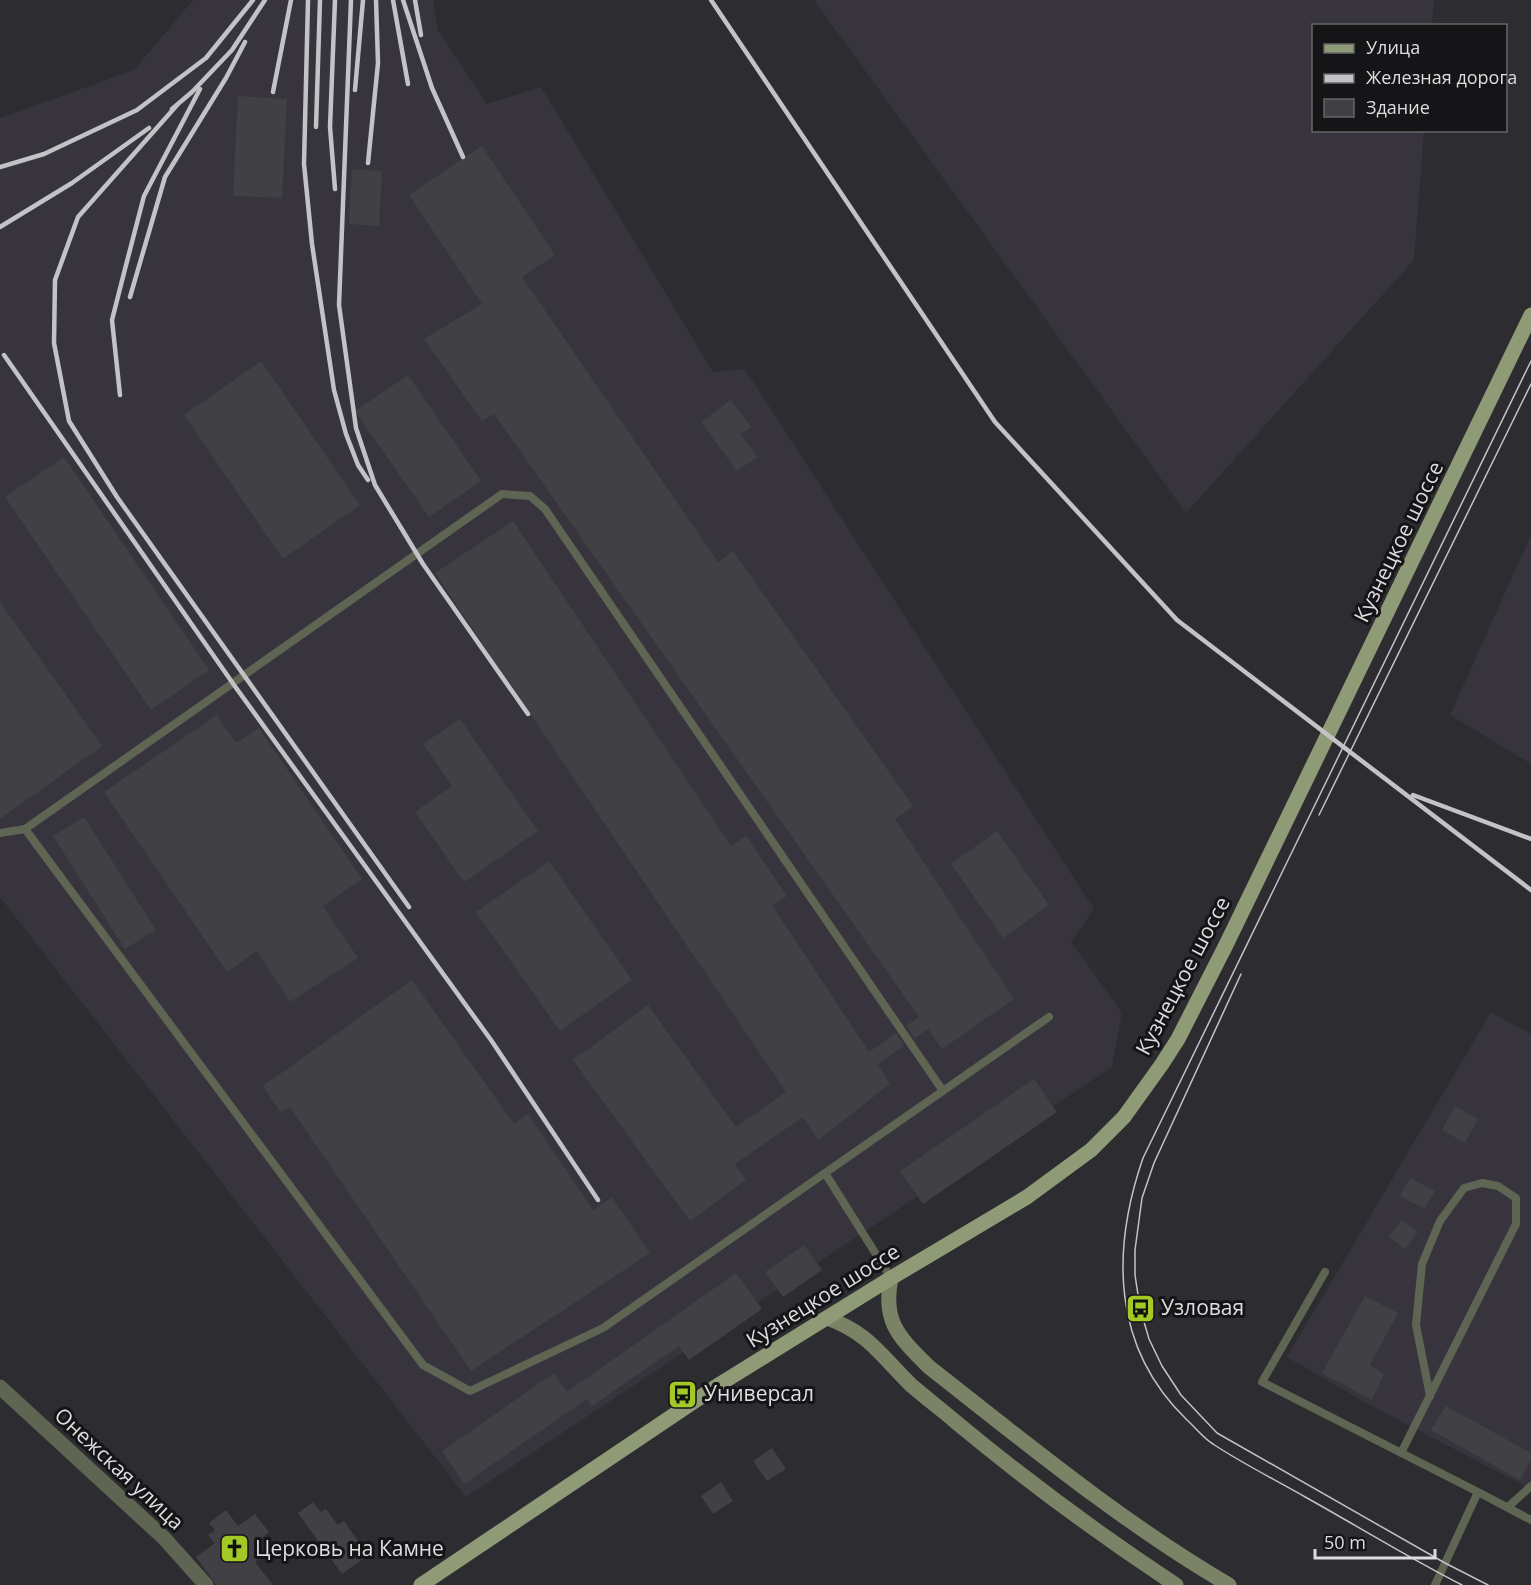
<svg xmlns="http://www.w3.org/2000/svg" width="1531" height="1585" viewBox="0 0 1531 1585" font-family="'Open Sans',sans-serif">
	<rect width="100%" height="100%" fill="#2d2c31"/>
	<path fill="#37343e" d="M 193,0 L 433,0 L 438,30 L 487,104 L 541,87 L 713,372 L 745,369 L 1094,909 L 1071,942 L 1122,1012 L 1112,1067 L 466,1497 L 0,897 L 0,118 L 134,70 Z
		M 814,0 L 1434,0 L 1432,25 L 1314,26 L 1314,130 L 1424,131 L 1414,260 L 1186,513 Z
		M 1531,535 L 1531,764 L 1450,715 Z
		M 1491,1012 L 1531,1034 L 1531,1489 L 1368,1404 L 1287,1357 Z"/>
	<path fill="#414045" d="M 238,96 L 287,99 L 282,198 L 233,196 Z
		M 482,146 L 555,255 L 522,277 L 718,562 L 733,551 L 913,806 L 895,819 L 1014,999 L 942,1049 L 928,1029 L 915,1038 L 906,1026 L 919,1017 L 494,414 L 482,421 L 424,339 L 482,304 L 409,195 Z
		M 352,169 L 382,171 L 379,226 L 349,224 Z
		M 261,361 L 360,505 L 283,559 L 184,415 Z
		M 408,375 L 481,481 L 429,517 L 355,411 Z
		M 731,400 L 751,427 L 741,434 L 757,457 L 737,471 L 701,422 Z
		M 64,457 L 209,670 L 151,710 L 5,497 Z
		M 513,521 L 731,846 L 746,836 L 787,896 L 772,905 L 869,1052 L 896,1033 L 904,1046 L 878,1064 L 890,1084 L 818,1140 L 803,1117 L 735,1164 L 746,1180 L 690,1221 L 573,1060 L 648,1005 L 736,1127 L 786,1092 L 435,573 Z
		M 0,602 L 102,746 L 0,819 Z
		M 217,715 L 236,743 L 259,728 L 362,879 L 323,906 L 358,958 L 290,1002 L 257,951 L 227,972 L 104,792 Z
		M 460,719 L 538,831 L 464,882 L 415,812 L 452,786 L 423,744 Z
		M 84,817 L 156,930 L 125,949 L 53,836 Z
		M 997,831 L 1049,905 L 1003,938 L 951,864 Z
		M 549,861 L 632,980 L 560,1031 L 476,912 Z
		M 412,980 L 514,1124 L 528,1114 L 593,1210 L 612,1197 L 650,1253 L 471,1371 L 290,1107 L 281,1113 L 263,1086 Z
		M 1034,1079 L 1057,1112 L 923,1204 L 900,1171 Z
		M 1455,1106 L 1478,1119 L 1465,1143 L 1442,1130 Z
		M 1410,1178 L 1435,1191 L 1424,1209 L 1400,1196 Z
		M 1401,1220 L 1418,1232 L 1405,1249 L 1389,1237 Z
		M 804,1245 L 822,1270 L 783,1297 L 765,1272 Z
		M 736,1273 L 762,1309 L 689,1360 L 679,1346 L 592,1406 L 587,1399 L 464,1484 L 442,1451 L 554,1373 L 567,1392 Z
		M 1365,1296 L 1398,1313 L 1370,1365 L 1384,1374 L 1372,1400 L 1322,1373 Z
		M 1446,1406 L 1531,1453 L 1531,1459 L 1520,1480 L 1431,1430 Z
		M 772,1448 L 786,1469 L 767,1481 L 753,1461 Z
		M 721,1482 L 733,1501 L 713,1514 L 701,1496 Z
		M 313,1502 L 321,1512 L 326,1509 L 338,1525 L 344,1521 L 368,1555 L 342,1574 L 298,1513 Z
		M 226,1510 L 238,1526 L 255,1514 L 269,1532 L 256,1543 L 265,1555 L 255,1562 L 273,1585 L 216,1585 L 196,1557 L 215,1543 L 208,1535 L 215,1530 L 209,1523 Z"/>
	<g fill="none" stroke-linecap="round" stroke-linejoin="round">
		<path stroke="#5e6552" stroke-width="8" d="M 0,833 L 25,829
			M 825,1173 L 603,1328 L 470,1391 L 423,1365 L 25,829 L 502,494 L 530,496 L 545,509 L 943,1091
			M 1325,1272 L 1262,1382 L 1478,1492 L 1435,1585
			M 891,1278 L 825,1173 L 1049,1017
			M 1401,1453 L 1516,1224 L 1516,1198 L 1498,1186 L 1482,1183 L 1464,1188 L 1440,1221 L 1422,1264 L 1416,1325 L 1430,1396
			M 1478,1492 L 1531,1520
			M 1508,1507 L 1531,1486"/>
		<path stroke="#5e6552" stroke-width="15" d="M 0,1387 L 164,1538 L 206,1585"/>
		<path stroke="#7a8366" stroke-width="15" d="M 891,1278 C 882,1322 899,1337 929,1367 C 1026,1443 1123,1523 1229,1585
			M 827,1318 C 869,1333 881,1356 911,1385 C 926,1398 942,1410 957,1423 C 1027,1481 1100,1535 1176,1585"/>
		<path stroke="#8f9b76" stroke-width="15" d="M 421,1585 L 720,1384 L 891,1278 L 1027,1197 L 1091,1150 L 1124,1117 L 1162,1064 L 1178,1039 L 1226,945 L 1531,315"/>
		<path stroke="#c3c2c6" stroke-width="1.5" d="M 1319,815 L 1531,384
			M 1241,974 L 1154,1163 L 1142,1198 L 1135,1250 L 1135,1275 L 1140,1308 L 1149,1339 L 1162,1366 L 1181,1395 L 1217,1433 L 1445,1563 L 1488,1585
			M 1462,1585 C 1409,1558 1359,1527 1307,1498 C 1276,1480 1243,1464 1213,1444 C 1203,1438 1195,1427 1186,1419 C 1112,1347 1111,1251 1143,1158 L 1531,361"/>
		<path stroke="#c3c2c6" stroke-width="4.5" d="M 308,0 L 304,164 L 312,244 L 334,390 L 346,434 L 358,465 L 368,480
			M 335,0 L 330,127 L 335,189
			M 351,0 L 339,305 L 356,428 L 375,485 L 423,564 L 528,714
			M 393,0 L 408,84
			M 403,0 L 432,88 L 463,157
			M 415,0 L 421,35
			M 711,0 L 995,422 L 1177,620 L 1531,890
			M 355,90 L 363,0
			M 273,92 L 291,0
			M 178,104 L 78,217 L 55,280 L 54,343 L 69,421 L 117,497 L 409,907
			M 172,109 L 192,92 L 232,50 L 265,0
			M 316,127 L 320,0
			M 368,163 L 378,63 L 376,0
			M 0,167 L 44,154 L 137,110 L 206,58 L 253,0
			M 0,227 L 72,183 L 149,128
			M 130,297 L 165,177 L 226,78 L 245,42
			M 4,355 L 234,685 L 491,1040 L 598,1200
			M 120,395 L 112,320 L 125,269 L 144,196 L 200,89
			M 1413,795 L 1531,839"/>
	</g>
	<defs>
		<symbol id="bus-square" viewBox="-11 -11 22 22"><rect x="-9" y="-9" width="18" height="18" rx="4" fill="#a3c926" stroke="#151517"/><path d="M-5-6H5V4H4V6H2V4H-2V6H-4V4H-5ZM-3.5-4V0h7V-4ZM-3.5 1.2v1.5H-2V1.2ZM2 1.2v1.5H3.5V1.2Z" fill="#111"/></symbol>
		<symbol id="church-square" viewBox="-11 -11 22 22"><rect x="-9" y="-9" width="18" height="18" rx="4" fill="#a3c926" stroke="#151517"/><path d="M-1.2-6h2.4v3.5h3.3v2.4h-3.3V6h-2.4V-.1h-3.3v-2.4h3.3Z" fill="#111"/></symbol>
	</defs>
	<g fill-rule="evenodd">
		<use href="#bus-square" x="1124" y="1292" width="33" height="33"/>
		<use href="#bus-square" x="666" y="1378" width="33" height="33"/>
		<use href="#church-square" x="218" y="1532" width="33" height="33"/>
	</g>
	<g text-anchor="middle" stroke-width="6" stroke-linejoin="round" paint-order="stroke">
		<g font-size="21" fill="#dedde0" stroke="#151517">
			<text transform="translate(1399 542) rotate(-64)" y="7">Кузнецкое шоссе</text>
			<text transform="translate(1183 976) rotate(-62)" y="7">Кузнецкое шоссе</text>
			<text transform="translate(823 1296) rotate(-32)" y="7">Кузнецкое шоссе</text>
			<text transform="translate(119 1469) rotate(43)" y="7">Онежская улица</text>
		</g>
		<g font-size="21" fill="#dedde0" stroke="#151517" text-anchor="start">
			<text x="1161" y="1315">Узловая</text>
			<text x="704" y="1401">Универсал</text>
			<text x="255" y="1556">Церковь на Камне</text>
		</g>
	</g>
	<rect x="1312" y="24" width="195" height="108" fill="#151517" stroke="#656567" stroke-width="1.5"/>
	<rect x="1324" y="44" width="30" height="9" fill="#8f9b76" stroke="#656567" stroke-width="1.5"/>
	<text x="1366" y="54" font-size="18" fill="#dedde0">Улица</text>
	<rect x="1324" y="74" width="30" height="9" fill="#c3c2c6" stroke="#656567" stroke-width="1.5"/>
	<text x="1366" y="84" font-size="18" fill="#dedde0">Железная дорога</text>
	<rect x="1324" y="99" width="30" height="18" fill="#414045" stroke="#656567" stroke-width="1.5"/>
	<text x="1366" y="114" font-size="18" fill="#dedde0">Здание</text>
	<path d="M1315 1549v9h120v-9" fill="none" stroke="#dedde0" stroke-width="3"/>
	<text x="1324" y="1549" font-size="18" fill="#dedde0" stroke="#151517" stroke-width="4.5" paint-order="stroke">50 m</text>
</svg>
